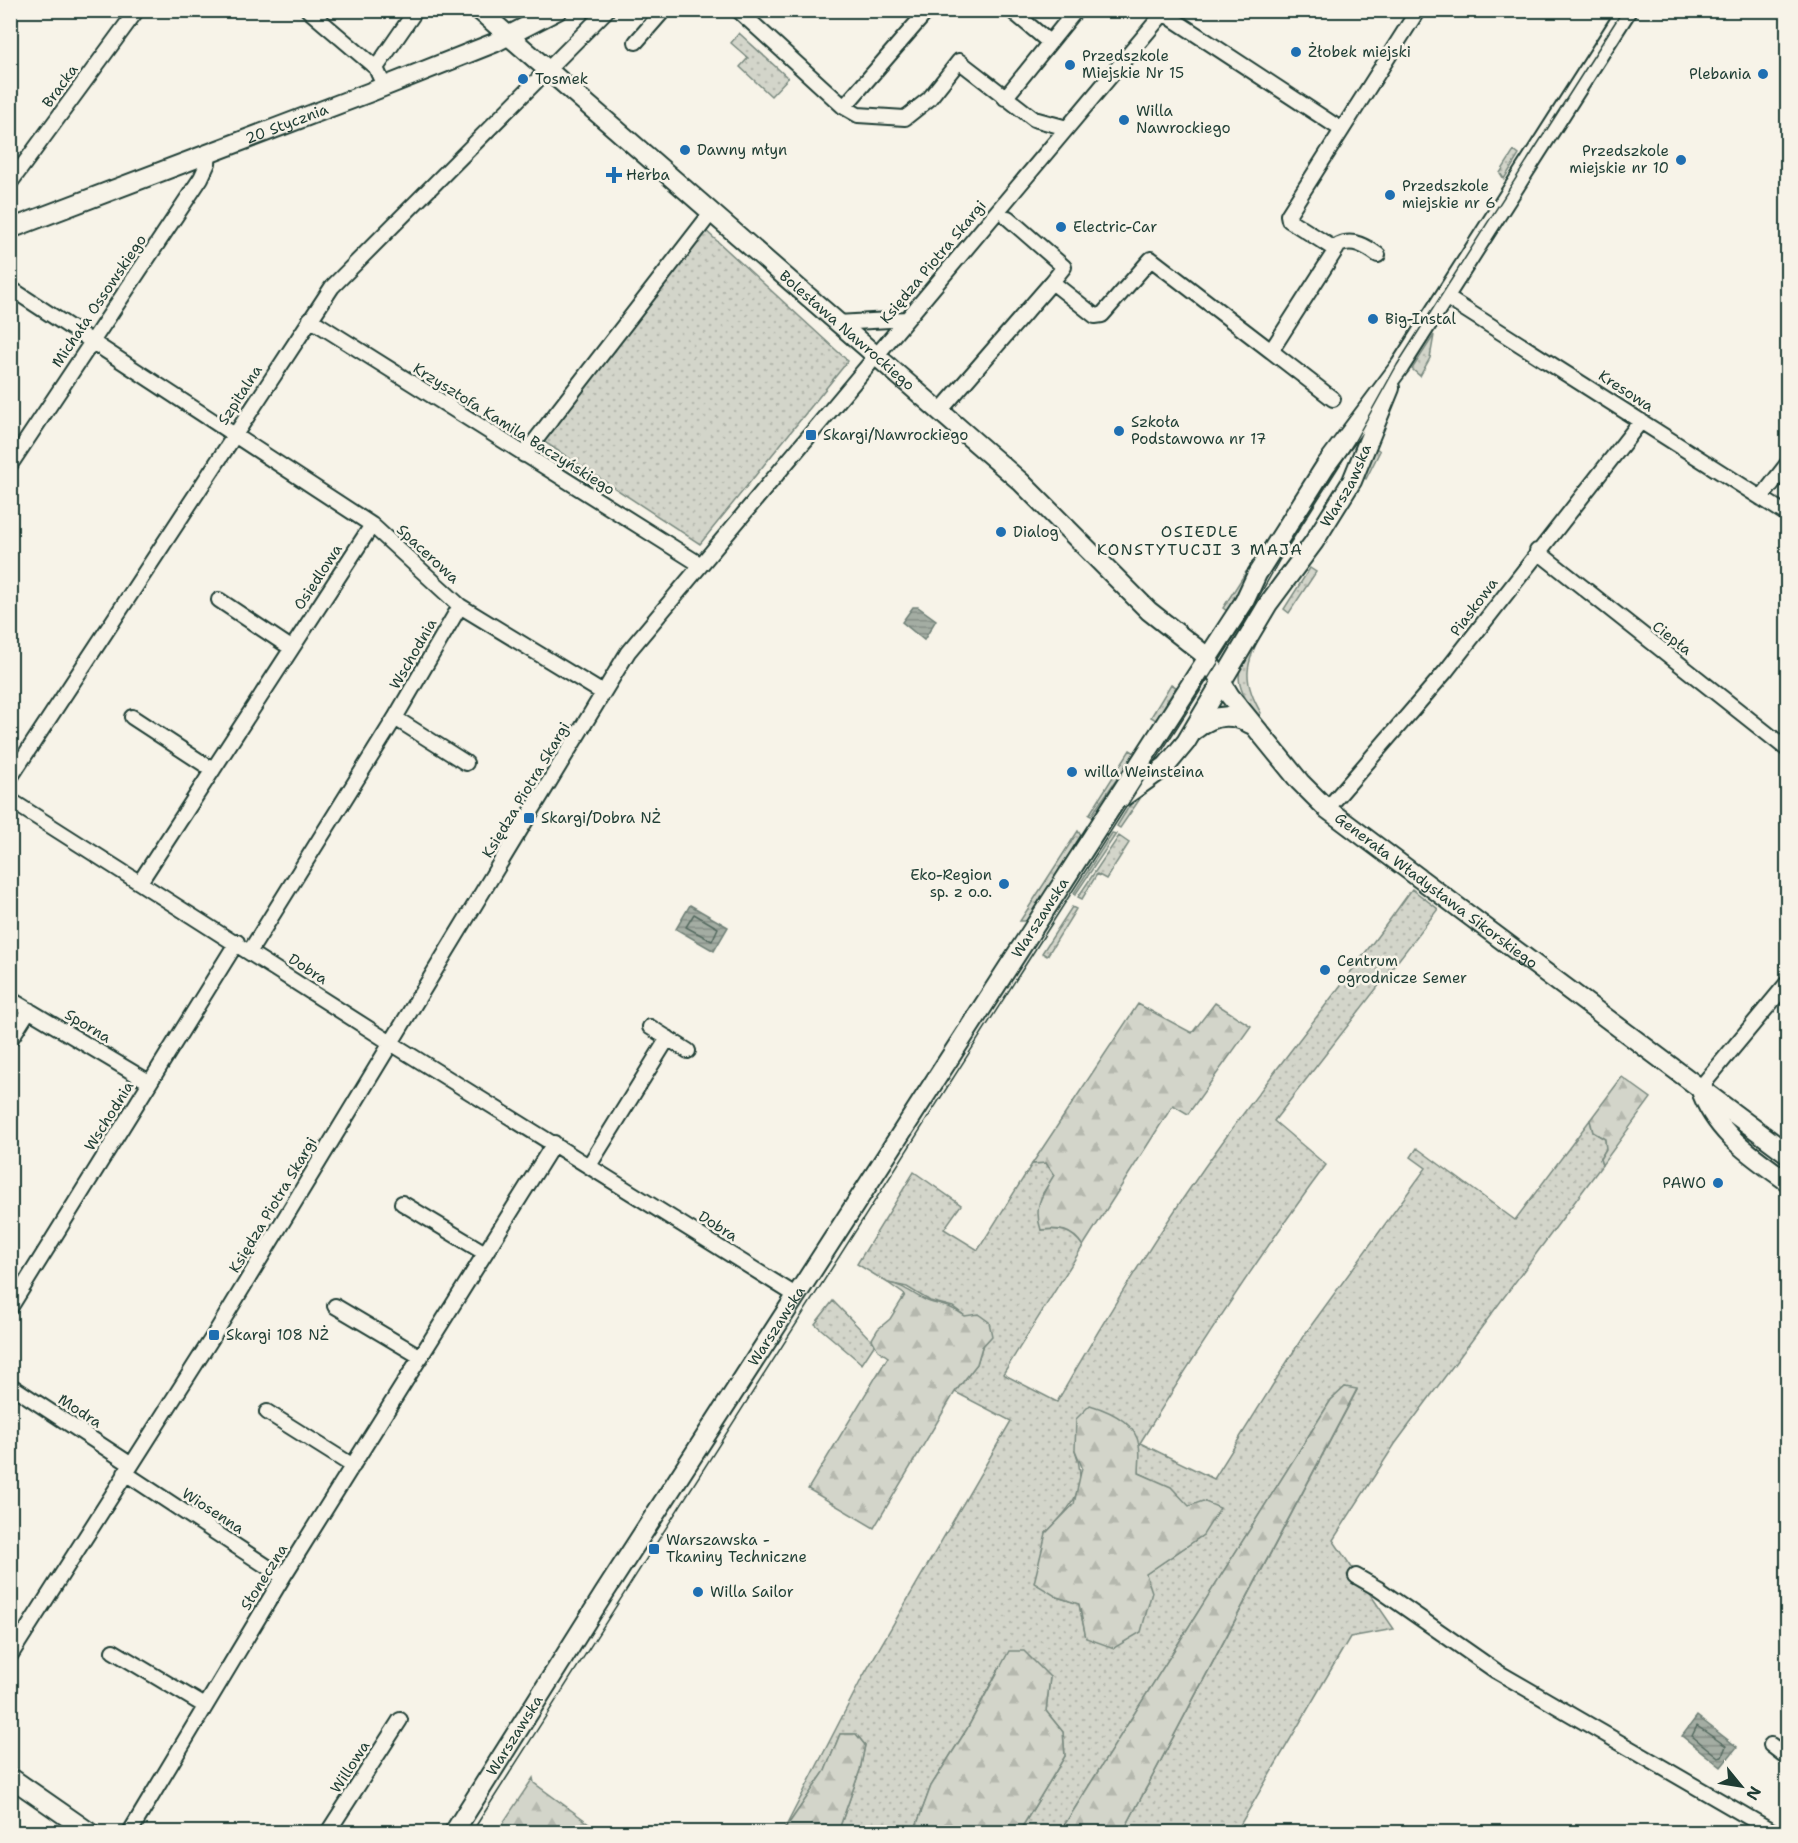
<svg xmlns="http://www.w3.org/2000/svg" width="1798" height="1843" viewBox="0 0 1798 1843" font-family="'Shantell Sans',sans-serif">
	<defs>
		<pattern id="grass-dots" width="8" height="8" patternUnits="userSpaceOnUse" patternTransform="scale(1.5)"><rect width="8" height="8" fill="#d3d5ca"/><path d="M2 2h.1M6 6h.1" fill="none" stroke="#b5b8ae" stroke-width="1.8" stroke-linecap="round"/></pattern>
		<pattern id="forest-firs" width="22" height="20" patternUnits="userSpaceOnUse" patternTransform="scale(1.5)"><rect width="22" height="20" fill="#d3d5ca"/><path d="M5 1l3.5 6h-7zM16 11l3.5 6h-7z" fill="#b5b8ae"/></pattern>
		<pattern id="water-rules" width="6" height="5" patternUnits="userSpaceOnUse" patternTransform="scale(1.5)"><rect width="6" height="5" fill="#a4ada3"/><path d="M0 2.5h6" fill="none" stroke="#858e86"/></pattern>
	</defs>
	<rect width="100%" height="100%" fill="#f7f3e8"/>
	<filter id="ink" filterUnits="userSpaceOnUse"><feTurbulence type="fractalNoise" baseFrequency=".0167" numOctaves="2"/><feDisplacementMap in="SourceGraphic" scale="12" xChannelSelector="R" yChannelSelector="G"/><feConvolveMatrix kernelMatrix="1 2 1 2 8 2 1 2 1" color-interpolation-filters="sRGB"/></filter>
	<g filter="url(#ink)">
		<path fill="url(#grass-dots)" stroke="#79897f" stroke-width="1.5" fill-rule="evenodd" d="M 739,33 L 788,78 L 771,96 L 740,67 L 748,58 L 731,43 Z
			M 1514,151 L 1519,155 L 1504,179 L 1500,173 Z
			M 704,229 L 848,361 L 700,544 L 543,441 Z
			M 1434,335 L 1430,358 L 1420,376 L 1412,369 Z
			M 1373,446 L 1380,451 L 1366,479 L 1361,476 Z
			M 1310,568 L 1316,572 L 1289,613 L 1284,609 Z
			M 1246,572 L 1250,576 L 1227,611 L 1223,608 Z
			M 1263,628 C 1247,664 1240,677 1261,713 L 1258,717 C 1227,676 1238,668 1263,628 Z
			M 1171,684 L 1176,687 L 1156,720 L 1151,717 Z
			M 1130,750 L 1135,753 L 1091,816 L 1089,815 Z
			M 1150,784 L 1120,828 L 1117,826 L 1136,795 Z
			M 1078,831 L 1081,836 L 1027,921 L 1020,921 Z
			M 1112,833 L 1116,834 L 1075,895 L 1074,893 Z
			M 1119,836 L 1129,843 L 1106,879 L 1097,874 L 1082,899 L 1078,897 Z
			M 1412,889 L 1438,909 L 1274,1121 L 1326,1165 C 1259,1255 1199,1348 1140,1443 L 1214,1479 L 1302,1338 L 1426,1168 L 1411,1157 L 1417,1148 L 1515,1220 L 1590,1120 L 1593,1132 L 1605,1139 L 1606,1149 L 1600,1159 L 1602,1165 L 1395,1444 L 1333,1540 L 1394,1629 L 1350,1637 L 1236,1832 L 1123,1832 L 1357,1390 L 1345,1387 L 1331,1400 L 1060,1832 L 1019,1832 L 1065,1756 L 1063,1732 L 1046,1711 L 1050,1677 L 999,1668 L 967,1729 L 931,1786 L 914,1832 L 838,1832 L 860,1770 L 865,1745 L 856,1734 L 840,1734 L 825,1771 L 783,1832 L 862,1678 L 1011,1421 L 955,1392 L 977,1364 L 982,1347 L 991,1336 L 953,1307 L 930,1301 L 907,1287 L 888,1283 L 857,1264 L 914,1172 L 961,1205 L 944,1229 L 978,1250 L 1032,1164 L 1046,1163 L 1055,1175 L 1043,1193 L 1041,1230 C 1060,1228 1072,1230 1083,1246 L 1003,1374 L 1057,1402 C 1110,1309 1166,1219 1229,1133 C 1289,1051 1353,972 1412,889 ZM 1139,1443 L 1139,1473 C 1178,1490 1184,1497 1203,1535 L 1146,1574 L 1086,1637 L 1079,1604 L 1057,1597 L 1046,1533 C 1072,1506 1089,1489 1075,1450 Z
			M 1072,907 L 1076,909 L 1047,956 L 1042,953 Z
			M 833,1301 L 875,1344 L 862,1364 L 815,1324 Z"/>
		<path fill="url(#forest-firs)" stroke="#79897f" stroke-width="1.5" d="M 1215,1003 L 1251,1026 L 1188,1114 L 1173,1105 L 1083,1246 C 1072,1229 1060,1228 1041,1230 C 1033,1206 1042,1195 1054,1175 L 1046,1163 L 1032,1164 L 1138,1004 L 1192,1033 Z
			M 1622,1077 L 1651,1098 L 1602,1165 L 1600,1159 L 1606,1149 L 1605,1139 L 1593,1132 L 1590,1120 Z
			M 888,1283 C 907,1286 913,1296 930,1302 C 944,1306 953,1307 965,1316 L 978,1314 L 989,1322 L 992,1336 L 982,1347 L 977,1364 L 955,1392 L 874,1528 L 808,1489 L 888,1357 L 878,1350 L 872,1339 L 878,1329 L 890,1319 L 905,1295 Z
			M 1345,1387 L 1357,1389 L 1123,1832 L 1060,1832 L 1331,1400 Z
			M 1090,1405 C 1110,1411 1135,1422 1139,1445 C 1141,1454 1139,1464 1139,1473 L 1171,1487 L 1189,1506 L 1203,1501 L 1220,1508 L 1203,1535 L 1146,1574 L 1152,1592 L 1141,1632 L 1114,1648 L 1086,1638 L 1079,1604 L 1057,1597 L 1034,1583 L 1046,1533 L 1074,1504 L 1082,1467 L 1075,1450 L 1076,1419 Z
			M 1009,1651 L 1024,1651 L 1050,1677 L 1046,1711 L 1063,1732 L 1065,1756 L 1019,1832 L 914,1832 L 931,1786 L 967,1729 Z
			M 840,1734 L 856,1734 L 865,1745 L 860,1770 L 838,1832 L 783,1832 L 825,1771 Z
			M 533,1778 L 534,1783 L 601,1832 L 497,1832 Z"/>
		<path fill="url(#water-rules)" stroke="#6f8077" stroke-width="1.5" d="M 913,607 L 918,607 L 936,620 L 924,640 L 902,622 Z
			M 690,905 L 728,927 L 714,951 L 676,929 Z
			M 1697,1716 L 1737,1747 L 1721,1767 L 1682,1736 Z"/>
		<g fill="none" stroke-linecap="round" stroke-linejoin="round">
			<path stroke="#546a60" stroke-width="1.5" d="M 694,914 L 718,928 L 712,941 L 686,927 Z
				M 1697,1726 L 1726,1746 L 1722,1756 L 1718,1757 L 1692,1736 Z"/>
			<defs>
				<path id="street" d="M 308,10 L 376,68 L 384,86
					M 738,10 L 844,107 L 858,115 L 905,118 L 929,99 L 959,61 L 1034,119 L 1067,128
					M 1011,10 L 1049,42
					M 1159,10 L 1342,130
					M 636,42 L 664,10
					M 376,68 L 416,10
					M 1005,98 L 1076,10
					M 844,107 L 928,10
					M 10,183 L 137,10
					M 1008,218 L 1064,267 L 1052,282 L 1095,316 L 1102,315 L 1151,259 L 1271,351
					M 1336,250 L 1289,220 L 1288,215 L 1418,10
					M 10,288 L 372,525 L 460,606 L 603,693
					M 1444,296 L 1788,515
					M 310,319 L 701,565
					M 837,323 L 907,319
					M 1333,399 L 1271,351 L 1339,245 C 1353,238 1367,247 1378,255
					M 940,411 L 1052,282
					M 524,455 L 711,213
					M 10,465 L 201,178 L 208,163 L 209,153
					M 1761,498 L 1788,463
					M 1537,551 L 1788,750
					M 219,600 L 291,648
					M 132,717 L 213,770
					M 395,718 L 466,763
					M 10,778 L 332,287 L 607,10
					M 10,800 L 391,1043 L 797,1296
					M 1327,809 L 1446,671 L 1641,421
					M 140,882 L 372,525
					M 250,951 L 395,718 L 460,606
					M 10,999 L 149,1082
					M 650,1027 L 688,1051
					M 10,1040 L 29,1010
					M 1700,1088 L 1788,982
					M 590,1164 L 668,1038
					M 402,1203 L 485,1253
					M 335,1306 L 421,1357
					M 10,1308 L 237,942
					M 10,1385 L 130,1464
					M 267,1412 L 353,1466
					M 125,1473 L 283,1577
					M 1356,1576 L 1377,1588 L 1496,1671 L 1774,1832
					M 113,1651 L 205,1706
					M 10,1656 L 214,1335 L 628,652 L 1166,10
					M 1771,1745 L 1788,1758
					M 130,1832 L 283,1577 L 554,1143
					M 328,1832 L 400,1720"/>
				<g id="secondary">
					<path id="s1" d="M 479,10 L 1021,482 L 1149,611 L 1205,655 L 1230,696 L 1300,782 L 1327,809 L 1788,1154"/>
					<path id="s2" d="M 10,229 L 368,93 L 494,43 L 558,10"/>
					<path d="M 1196,729 C 1213,715 1231,712 1250,724"/>
					<path id="s3" d="M 1123,797 L 1166,766 L 1186,742 L 1268,604 L 1314,542 L 1352,481 L 1390,388"/>
					<path d="M 1700,1088 C 1715,1133 1751,1155 1788,1182"/>
					<path d="M 10,1777 L 89,1832"/>
					<path id="s4" d="M 454,1832 L 605,1592 L 1220,639 L 1244,602 L 1257,574 L 1326,465 L 1400,366 L 1627,10"/>
				</g>
			</defs>
			<use href="#street" stroke="#1f3d34" stroke-width="18"/>
			<use href="#secondary" stroke="#1f3d34" stroke-width="22"/>
			<use href="#street" stroke="#f7f3e8" stroke-width="14"/>
			<use href="#secondary" stroke="#f7f3e8" stroke-width="18"/>
			<path stroke="#1f3d34" stroke-width="1.5" d="M 472,1832 L 1248,616 L 1280,559 L 1353,444 L 1397,365 L 1623,10"/>
		</g>
	</g>
	<g fill="#1f6fb2" stroke="#f7f3e8" stroke-width="2">
		<circle cx="1296" cy="52" r="6"/>
		<circle cx="1070" cy="65" r="6"/>
		<circle cx="1763" cy="74" r="6"/>
		<circle cx="523" cy="79" r="6"/>
		<circle cx="1124" cy="120" r="6"/>
		<circle cx="685" cy="150" r="6"/>
		<circle cx="1681" cy="160" r="6"/>
		<path d="M611 166h6v6h6v6h-6v6h-6v-6h-6v-6h6z"/>
		<circle cx="1390" cy="195" r="6"/>
		<circle cx="1061" cy="227" r="6"/>
		<circle cx="1373" cy="319" r="6"/>
		<circle cx="1119" cy="431" r="6"/>
		<rect x="805" y="429" width="12" height="12" rx="3"/>
		<circle cx="1001" cy="532" r="6"/>
		<circle cx="1072" cy="772" r="6"/>
		<rect x="523" y="812" width="12" height="12" rx="3"/>
		<circle cx="1004" cy="884" r="6"/>
		<circle cx="1325" cy="970" r="6"/>
		<circle cx="1718" cy="1183" r="6"/>
		<rect x="208" y="1329" width="12" height="12" rx="3"/>
		<rect x="648" y="1543" width="12" height="12" rx="3"/>
		<circle cx="698" cy="1592" r="6"/>
	</g>
	<g text-anchor="middle" stroke-width="5" stroke-linejoin="round" paint-order="stroke">
		<g font-size="15" fill="#1f3d34" stroke="#f7f3e8" text-anchor="start">
			<text x="1308" y="57">Żłobek miejski</text>
			<text x="1082" y="61">Przedszkole<tspan x="1082" dy="17">Miejskie Nr 15</tspan></text>
			<text x="1751" y="79" text-anchor="end">Plebania</text>
			<text x="535" y="84">Tosmek</text>
			<text x="1136" y="116">Willa<tspan x="1136" dy="17">Nawrockiego</tspan></text>
			<text x="697" y="155">Dawny młyn</text>
			<text x="1669" y="156" text-anchor="end">Przedszkole<tspan x="1669" dy="17">miejskie nr 10</tspan></text>
			<text x="626" y="180">Herba</text>
			<text x="1402" y="191">Przedszkole<tspan x="1402" dy="17">miejskie nr 6</tspan></text>
			<text x="1073" y="232">Electric-Car</text>
			<text x="1385" y="324">Big-Instal</text>
			<text x="1131" y="427">Szkoła<tspan x="1131" dy="17">Podstawowa nr 17</tspan></text>
			<text x="823" y="440">Skargi/Nawrockiego</text>
			<text x="1013" y="537">Dialog</text>
			<text x="1084" y="777">willa Weinsteina</text>
			<text x="541" y="823">Skargi/Dobra NŻ</text>
			<text x="992" y="880" text-anchor="end">Eko-Region<tspan x="992" dy="17">sp. z o.o.</tspan></text>
			<text x="1337" y="966">Centrum<tspan x="1337" dy="17">ogrodnicze Semer</tspan></text>
			<text x="1706" y="1188" text-anchor="end">PAWO</text>
			<text x="226" y="1340">Skargi 108 NŻ</text>
			<text x="666" y="1545">Warszawska -<tspan x="666" dy="17">Tkaniny Techniczne</tspan></text>
			<text x="710" y="1597">Willa Sailor</text>
		</g>
		<g font-size="15" fill="#1f3d34" stroke="#f7f3e8">
			<text transform="translate(60 86) rotate(-54)" y="5">Bracka</text>
			<text dy="5" stroke="none"><textPath href="#s2" startOffset="296">20 Stycznia</textPath></text>
			<text transform="translate(933 262) rotate(-50)" y="5">Księdza Piotra Skargi</text>
			<text transform="translate(99 301) rotate(-56)" y="5">Michała Ossowskiego</text>
			<text dy="5" stroke="none"><textPath href="#s1" startOffset="488">Bolesława Nawrockiego</textPath></text>
			<text transform="translate(1626 391) rotate(33)" y="5">Kresowa</text>
			<text transform="translate(240 395) rotate(-57)" y="5">Szpitalna</text>
			<text transform="translate(514 429) rotate(32)" y="5">Krzysztofa Kamila Baczyńskiego</text>
			<text dy="5" stroke="none"><textPath href="#s3" startOffset="387">Warszawska</textPath></text>
			<text transform="translate(428 554) rotate(43)" y="5">Spacerowa</text>
			<text transform="translate(318 577) rotate(-57)" y="5">Osiedlowa</text>
			<text transform="translate(1474 607) rotate(-53)" y="5">Piaskowa</text>
			<text transform="translate(1672 638) rotate(38)" y="5">Ciepła</text>
			<text transform="translate(413 654) rotate(-60)" y="5">Wschodnia</text>
			<text transform="translate(526 790) rotate(-59)" y="5">Księdza Piotra Skargi</text>
			<text dy="5" stroke="none"><textPath href="#s1" startOffset="1305">Generała Władysława Sikorskiego</textPath></text>
			<text dy="5" stroke="none"><textPath href="#s4" startOffset="1086">Warszawska</textPath></text>
			<text transform="translate(308 969) rotate(33)" y="5">Dobra</text>
			<text transform="translate(88 1026) rotate(31)" y="5">Sporna</text>
			<text transform="translate(109 1116) rotate(-58)" y="5">Wschodnia</text>
			<text transform="translate(273 1205) rotate(-59)" y="5">Księdza Piotra Skargi</text>
			<text transform="translate(718 1226) rotate(32)" y="5">Dobra</text>
			<text dy="5" stroke="none"><textPath href="#s4" startOffset="600">Warszawska</textPath></text>
			<text transform="translate(80 1411) rotate(33)" y="5">Modra</text>
			<text transform="translate(213 1511) rotate(33)" y="5">Wiosenna</text>
			<text transform="translate(264 1577) rotate(-58)" y="5">Słoneczna</text>
			<text dy="5" stroke="none"><textPath href="#s4" startOffset="114">Warszawska</textPath></text>
			<text transform="translate(350 1767) rotate(-57)" y="5">Willowa</text>
		</g>
		<g font-size="16" letter-spacing="1.5" fill="#1f3d34" stroke="#f7f3e8">
			<text x="1200" y="537">OSIEDLE<tspan x="1200" dy="18">KONSTYTUCJI 3 MAJA</tspan></text>
		</g>
	</g>
	<rect width="1798" height="1843" fill="none" stroke="#f7f3e8" stroke-width="36"/>
	<rect x="18" y="18" width="1762" height="1807" fill="none" stroke="#1f3d34" stroke-width="2" filter="url(#ink)"/>
	<g transform="translate(1741 1786) rotate(120)" stroke="#f7f3e8" stroke-width="4.5" paint-order="stroke">
	<path d="M0-4.5L10 22L0 15L-10 22Z" fill="#1f3d34"/>
	<text y="-9" font-size="16" font-weight="bold" text-anchor="middle" fill="#1f3d34">N</text>
	</g>
</svg>
